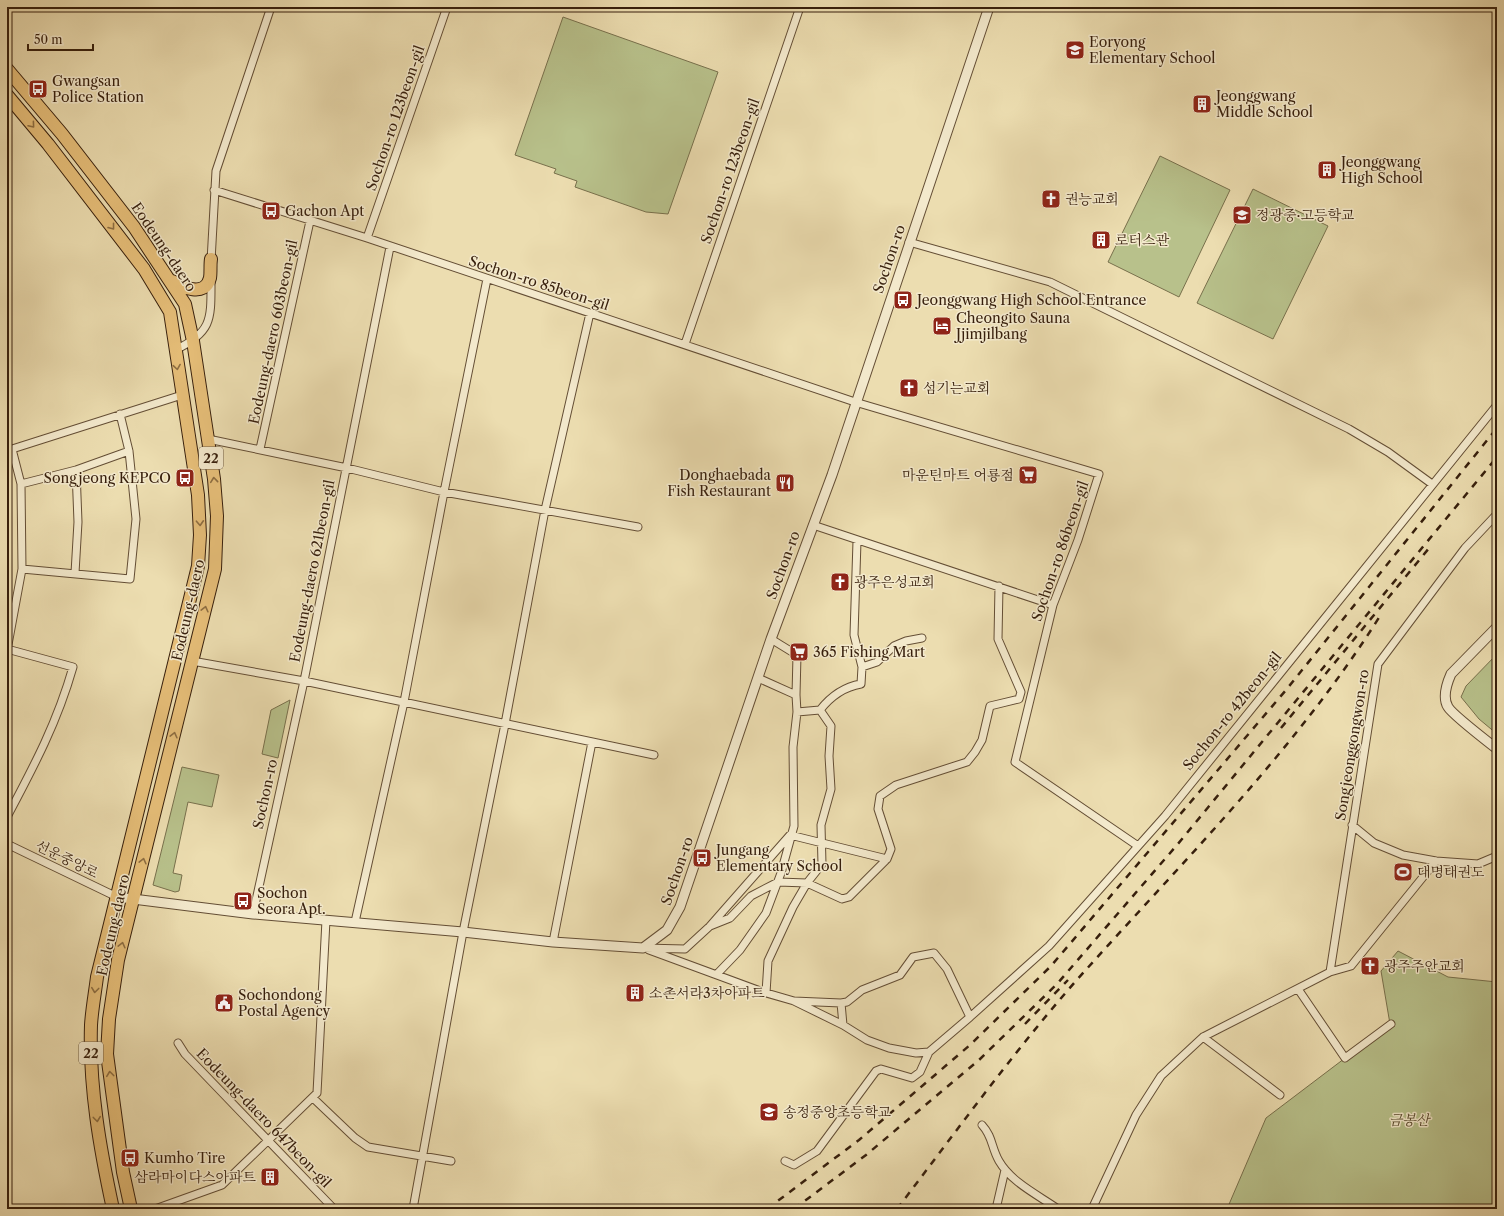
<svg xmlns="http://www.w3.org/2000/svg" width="1504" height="1216" viewBox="0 0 1504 1216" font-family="'Libre Caslon Text','Noto Serif KR',serif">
	<rect width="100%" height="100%" fill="#ecddb0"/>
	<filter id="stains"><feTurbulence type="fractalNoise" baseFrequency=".005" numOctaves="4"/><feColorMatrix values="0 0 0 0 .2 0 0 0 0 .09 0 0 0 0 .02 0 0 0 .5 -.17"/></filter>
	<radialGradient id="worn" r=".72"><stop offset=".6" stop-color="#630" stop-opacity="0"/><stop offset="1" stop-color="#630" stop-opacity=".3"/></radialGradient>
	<path fill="#b8c18b" stroke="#78704c" d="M 563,17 L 718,72 L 668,214 L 646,212 L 575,187 L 577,181 L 554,173 L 556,169 L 515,155 Z
		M 1160,156 L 1230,190 L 1179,297 L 1108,262 Z
		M 1253,189 L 1328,226 L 1273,339 L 1197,303 Z
		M 1497,654 L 1497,734 L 1479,719 L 1461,697 L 1466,686 Z
		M 290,700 L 278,758 L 262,754 L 271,710 Z
		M 182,767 L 219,775 L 212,807 L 188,802 L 173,873 L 182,875 L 179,891 L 175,892 L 153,885 Z
		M 1398,951 L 1448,977 L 1497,982 L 1497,1209 L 1227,1209 L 1266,1118 L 1390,1024 L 1381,971 Z"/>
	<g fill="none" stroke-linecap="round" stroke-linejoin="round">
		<defs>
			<path id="minor" d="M 214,190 L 367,238 L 855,402 L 1099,474 L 1078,540 L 1053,605 L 1015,762 L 1138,846
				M 367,238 L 447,7
				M 909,242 L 1050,282 L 1349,429 L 1388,452 L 1432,484
				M 211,261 L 216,171 L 271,7
				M 685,344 L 800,7
				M 175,350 C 213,332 211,319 211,279
				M 208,439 L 347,468 L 444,492 L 638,527
				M 260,449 L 310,221
				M 9,450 L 182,395
				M 21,484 L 76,470 L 129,451
				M 813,525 L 1053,605
				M 22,569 L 130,579 L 136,519 L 129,451 L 120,414
				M 75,573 L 78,522 L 76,470
				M 771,639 L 797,655 L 796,695
				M 7,649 L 73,667 C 57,723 34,766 7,817
				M 7,650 L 22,569 L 21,484 L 12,449
				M 192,661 L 304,681 L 654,755
				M 862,667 L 877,662 L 894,646 L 906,641 L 922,638
				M 758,678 L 796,695 L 797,712 L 820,710
				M 1352,825 L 1374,843 L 1403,855 L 1436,861 L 1478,864 L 1497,856
				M 7,844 L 117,897
				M 253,914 L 304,681 L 390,247
				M 355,922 L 404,702 L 444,492 L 487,279
				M 710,926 L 730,918 L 751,896 L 778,882 L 807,883 L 842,899 L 849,897 L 887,859 L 891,849 L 878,809 L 880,796 L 896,785 L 967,762 L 975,752 L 982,740 L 990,706 L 1019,699 L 1021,692 L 998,639 L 999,586
				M 553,942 L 592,742
				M 643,948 L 685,949 L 710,926 L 790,835 L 887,859
				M 649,950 L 763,992 L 794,1001 L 843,1025
				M 1330,972 L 1351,966 L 1436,861
				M 717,974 L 740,950 L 766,913 L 781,873 L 794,826 L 793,747 L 797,712
				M 1298,989 L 1345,1058 L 1391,1024
				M 766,993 L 768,961 L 793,907 L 807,883 L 822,864 L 821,825 L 831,789 L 829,756 L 831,726 L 820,710 C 831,696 843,687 861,684 L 862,667 L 854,635 L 857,541
				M 794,1001 L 841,1003 L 843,1025 L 867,1040 L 889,1048 L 916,1053 L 929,1052 L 970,1017 L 947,969 L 934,953 L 913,957 L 900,975 L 862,990 L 847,1002 L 841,1003
				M 970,1017 L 1049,946 L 1165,816 L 1497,405
				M 1203,1037 L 1280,1095
				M 178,1043 L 185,1054 L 334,1209
				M 313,1098 L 355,1138 L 368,1147 L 451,1161
				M 982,1125 C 993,1137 991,1147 999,1161 C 1011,1182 1038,1195 1058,1209
				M 785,1161 L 794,1165 L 817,1151 L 876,1071 L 881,1069 L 912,1078 L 920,1072 L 929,1052
				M 155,1209 L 222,1185 L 317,1093 L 326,920
				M 413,1209 L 463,932 L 505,724 L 545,510 L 590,313
				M 996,1209 L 1005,1170
				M 1092,1209 L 1136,1115 L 1161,1076 L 1203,1037 L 1330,972 L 1378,664 L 1465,548 L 1497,514"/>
			<path id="tertiary" d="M 1497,627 L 1451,674 C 1447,683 1442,697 1448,707 C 1452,714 1488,742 1497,749
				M 117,897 L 253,914 L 463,932 L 553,942 L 643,948 L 667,930 L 680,907 L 771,639 L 832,475 L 989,7"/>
			<path id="primary" d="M 7,69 L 62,134 L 134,227 L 185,304 L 193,341 L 214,479 L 217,516 L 215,569 L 118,960 L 109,1019 L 107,1054 L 123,1172 L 131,1209
				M 7,95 L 48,144 L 144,269 L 170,312 L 198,495 L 200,535 L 198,566 L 97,977 C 95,993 92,1009 91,1025 C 89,1087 100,1149 113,1209
				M 172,281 C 182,287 205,298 210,278 C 211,272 210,265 211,259"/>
		</defs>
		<use href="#minor" stroke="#644e35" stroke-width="9"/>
		<use href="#tertiary" stroke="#644e35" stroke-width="11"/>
		<use href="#primary" stroke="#371f0c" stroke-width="14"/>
		<use href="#minor" stroke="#f3e9cc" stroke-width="7"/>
		<use href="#tertiary" stroke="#f3e9cc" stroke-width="9"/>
		<use href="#primary" stroke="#e6be78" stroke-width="12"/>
		<path stroke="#371f0c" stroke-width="2.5" stroke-dasharray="7 7" stroke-linecap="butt" d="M 1281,728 L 1430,547
			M 1025,1024 L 1068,980
			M 767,1209 L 859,1140 L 970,1045 L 1051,966 L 1286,690 L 1497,428
			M 794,1209 L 866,1155 L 979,1060 L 1057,984 L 1177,845 L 1497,457
			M 897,1209 C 955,1133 1012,1054 1075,982 C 1181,863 1295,751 1380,616"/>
	</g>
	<defs><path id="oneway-chevron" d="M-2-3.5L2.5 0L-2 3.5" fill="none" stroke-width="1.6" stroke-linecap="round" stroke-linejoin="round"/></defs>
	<g stroke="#8e6e42">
		<use href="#oneway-chevron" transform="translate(32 125) rotate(50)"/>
		<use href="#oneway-chevron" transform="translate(112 227) rotate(52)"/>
		<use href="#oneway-chevron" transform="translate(177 367) rotate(81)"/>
		<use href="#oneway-chevron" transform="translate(214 480) rotate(-96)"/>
		<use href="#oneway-chevron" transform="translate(200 523) rotate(87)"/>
		<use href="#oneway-chevron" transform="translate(205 609) rotate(-76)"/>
		<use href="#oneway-chevron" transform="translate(174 735) rotate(-76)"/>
		<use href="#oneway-chevron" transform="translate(143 861) rotate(-76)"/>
		<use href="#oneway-chevron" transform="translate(122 945) rotate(-76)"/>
		<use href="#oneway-chevron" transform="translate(95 990) rotate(97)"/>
		<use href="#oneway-chevron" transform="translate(110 1074) rotate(-97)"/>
		<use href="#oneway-chevron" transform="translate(97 1119) rotate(83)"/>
	</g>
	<defs>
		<symbol id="school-square" viewBox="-11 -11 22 22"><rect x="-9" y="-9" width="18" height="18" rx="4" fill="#8f2418" stroke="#f3e9cc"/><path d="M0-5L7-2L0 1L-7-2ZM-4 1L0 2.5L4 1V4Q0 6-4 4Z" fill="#fff"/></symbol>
		<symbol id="bus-square" viewBox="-11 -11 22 22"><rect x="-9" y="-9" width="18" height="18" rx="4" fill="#8f2418" stroke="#f3e9cc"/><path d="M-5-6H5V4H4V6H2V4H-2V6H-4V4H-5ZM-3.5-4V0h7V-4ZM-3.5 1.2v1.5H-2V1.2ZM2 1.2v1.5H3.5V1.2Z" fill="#fff"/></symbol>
		<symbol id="building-square" viewBox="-11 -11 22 22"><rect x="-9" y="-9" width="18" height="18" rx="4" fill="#8f2418" stroke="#f3e9cc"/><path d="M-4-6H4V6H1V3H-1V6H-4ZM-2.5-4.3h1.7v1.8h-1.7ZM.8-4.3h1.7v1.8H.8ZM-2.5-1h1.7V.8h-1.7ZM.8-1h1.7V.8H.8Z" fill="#fff"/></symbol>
		<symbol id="church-square" viewBox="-11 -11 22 22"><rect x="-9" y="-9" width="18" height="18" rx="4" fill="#8f2418" stroke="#f3e9cc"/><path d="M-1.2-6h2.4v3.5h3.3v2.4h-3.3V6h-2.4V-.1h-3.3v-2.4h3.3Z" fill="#fff"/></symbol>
		<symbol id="hotel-square" viewBox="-11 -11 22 22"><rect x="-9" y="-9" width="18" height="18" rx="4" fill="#8f2418" stroke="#f3e9cc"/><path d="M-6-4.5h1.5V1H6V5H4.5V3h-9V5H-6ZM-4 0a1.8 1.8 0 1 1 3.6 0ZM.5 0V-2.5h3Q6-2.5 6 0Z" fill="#fff"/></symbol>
		<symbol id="supermarket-square" viewBox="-11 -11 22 22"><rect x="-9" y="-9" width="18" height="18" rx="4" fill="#8f2418" stroke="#f3e9cc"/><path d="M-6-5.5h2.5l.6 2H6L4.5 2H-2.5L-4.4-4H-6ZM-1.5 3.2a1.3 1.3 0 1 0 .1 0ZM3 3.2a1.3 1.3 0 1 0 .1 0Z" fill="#fff"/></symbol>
		<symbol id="restaurant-square" viewBox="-11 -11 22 22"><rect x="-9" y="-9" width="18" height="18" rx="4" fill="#8f2418" stroke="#f3e9cc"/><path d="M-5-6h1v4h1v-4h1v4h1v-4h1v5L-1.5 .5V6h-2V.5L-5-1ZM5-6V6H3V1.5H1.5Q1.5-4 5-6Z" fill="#fff"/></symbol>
		<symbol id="stadium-square" viewBox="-11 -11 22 22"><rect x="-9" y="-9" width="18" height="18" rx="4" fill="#8f2418" stroke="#f3e9cc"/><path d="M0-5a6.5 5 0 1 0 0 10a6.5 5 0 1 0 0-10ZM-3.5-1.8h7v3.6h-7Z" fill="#fff"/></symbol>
		<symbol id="civic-square" viewBox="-11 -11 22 22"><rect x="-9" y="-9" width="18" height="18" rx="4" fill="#8f2418" stroke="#f3e9cc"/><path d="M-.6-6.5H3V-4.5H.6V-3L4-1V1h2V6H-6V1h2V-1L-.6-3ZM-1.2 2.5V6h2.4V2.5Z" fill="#fff"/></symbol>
	</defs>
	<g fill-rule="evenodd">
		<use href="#school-square" x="1064" y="39" width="22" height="22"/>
		<use href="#bus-square" x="27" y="78" width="22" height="22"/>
		<use href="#building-square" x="1191" y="93" width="22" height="22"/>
		<use href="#building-square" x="1316" y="159" width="22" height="22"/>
		<use href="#church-square" x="1040" y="188" width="22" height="22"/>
		<use href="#bus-square" x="260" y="200" width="22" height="22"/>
		<use href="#school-square" x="1231" y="204" width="22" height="22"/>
		<use href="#building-square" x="1090" y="229" width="22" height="22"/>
		<use href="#bus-square" x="892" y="289" width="22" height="22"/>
		<use href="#hotel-square" x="931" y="315" width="22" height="22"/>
		<use href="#church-square" x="898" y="377" width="22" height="22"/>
		<use href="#supermarket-square" x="1017" y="464" width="22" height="22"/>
		<use href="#bus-square" x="174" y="467" width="22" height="22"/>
		<use href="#restaurant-square" x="774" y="472" width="22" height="22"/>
		<use href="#church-square" x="829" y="571" width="22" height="22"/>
		<use href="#supermarket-square" x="788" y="641" width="22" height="22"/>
		<use href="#bus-square" x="691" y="847" width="22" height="22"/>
		<use href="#stadium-square" x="1392" y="861" width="22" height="22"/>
		<use href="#bus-square" x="232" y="890" width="22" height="22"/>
		<use href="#church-square" x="1359" y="955" width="22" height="22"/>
		<use href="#building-square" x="624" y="982" width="22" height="22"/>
		<use href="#civic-square" x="213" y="992" width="22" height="22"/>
		<use href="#school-square" x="758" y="1101" width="22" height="22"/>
		<use href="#bus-square" x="119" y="1147" width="22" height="22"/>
		<use href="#building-square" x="259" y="1166" width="22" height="22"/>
	</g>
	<g text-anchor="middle" stroke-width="3" stroke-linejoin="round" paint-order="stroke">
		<g fill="#f3e9cc" stroke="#6f5c46" stroke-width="1">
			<rect x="199" y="447" width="24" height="22" rx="3"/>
			<rect x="79" y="1042" width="24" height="22" rx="3"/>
		</g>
		<g font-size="13" font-weight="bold" fill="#371f0c">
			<text x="211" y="463">22</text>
			<text x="91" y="1058">22</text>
		</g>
		<g font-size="14" fill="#371f0c" stroke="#f3e9cc" text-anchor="start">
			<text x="1089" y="47">Eoryong<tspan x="1089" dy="16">Elementary School</tspan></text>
			<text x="52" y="86">Gwangsan<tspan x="52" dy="16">Police Station</tspan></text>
			<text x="1216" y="101">Jeonggwang<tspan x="1216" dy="16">Middle School</tspan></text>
			<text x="1341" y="167">Jeonggwang<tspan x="1341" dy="16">High School</tspan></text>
			<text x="1065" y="204">권능교회</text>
			<text x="285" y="216">Gachon Apt</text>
			<text x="1256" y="220">정광중·고등학교</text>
			<text x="1115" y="245">로터스관</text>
			<text x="917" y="305">Jeonggwang High School Entrance</text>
			<text x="956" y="323">Cheongito Sauna<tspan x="956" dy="16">Jjimjilbang</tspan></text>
			<text x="923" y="393">섬기는교회</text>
			<text x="771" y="480" text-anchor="end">Donghaebada<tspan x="771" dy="16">Fish Restaurant</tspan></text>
			<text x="1014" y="480" text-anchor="end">마운틴마트 어룡점</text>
			<text x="171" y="483" text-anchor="end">Songjeong KEPCO</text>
			<text x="854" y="587">광주은성교회</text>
			<text x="813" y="657">365 Fishing Mart</text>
			<text x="716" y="855">Jungang<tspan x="716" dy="16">Elementary School</tspan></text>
			<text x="1417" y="877">대명태권도</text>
			<text x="257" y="898">Sochon<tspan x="257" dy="16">Seora Apt.</tspan></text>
			<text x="1384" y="971">광주주안교회</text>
			<text x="649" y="998">소촌서라3차아파트</text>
			<text x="238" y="1000">Sochondong<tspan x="238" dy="16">Postal Agency</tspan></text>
			<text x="783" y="1117">송정중앙초등학교</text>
			<text x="144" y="1163">Kumho Tire</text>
			<text x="256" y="1182" text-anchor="end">삼라마이다스아파트</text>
		</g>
		<g font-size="14" fill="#371f0c" stroke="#f3e9cc">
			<text transform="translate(395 118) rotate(-71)" y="5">Sochon-ro 123beon-gil</text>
			<text transform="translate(730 171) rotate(-71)" y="5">Sochon-ro 123beon-gil</text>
			<text transform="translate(164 247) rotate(56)" y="5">Eodeung-daero</text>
			<text transform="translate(889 259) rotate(-71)" y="5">Sochon-ro</text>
			<text transform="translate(539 283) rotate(18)" y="5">Sochon-ro 85beon-gil</text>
			<text transform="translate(273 332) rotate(-78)" y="5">Eodeung-daero 603beon-gil</text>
			<text transform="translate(1060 551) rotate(-71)" y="5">Sochon-ro 86beon-gil</text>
			<text transform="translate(783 565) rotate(-70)" y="5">Sochon-ro</text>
			<text transform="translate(312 571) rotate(-79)" y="5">Eodeung-daero 621beon-gil</text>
			<text transform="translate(188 610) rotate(-77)" y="5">Eodeung-daero</text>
			<text transform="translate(1232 711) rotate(-51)" y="5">Sochon-ro 42beon-gil</text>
			<text transform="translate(1352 745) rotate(-81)" y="5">Songjeonggongwon-ro</text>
			<text transform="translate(265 794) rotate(-78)" y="5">Sochon-ro</text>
			<text transform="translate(67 859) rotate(26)" y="5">선운중앙로</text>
			<text transform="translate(677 871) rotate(-71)" y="5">Sochon-ro</text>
			<text transform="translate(113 925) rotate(-77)" y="5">Eodeung-daero</text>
			<text transform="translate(264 1118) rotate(46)" y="5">Eodeung-daero 647beon-gil</text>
		</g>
		<g font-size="14" font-style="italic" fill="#57482c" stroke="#f3e9cc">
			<text x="1409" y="1125">금봉산</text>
		</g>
	</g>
	<rect width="1504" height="1216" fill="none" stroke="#ecddb0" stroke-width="24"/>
	<rect x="8" y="8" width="1488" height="1200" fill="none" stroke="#371f0c" stroke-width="2"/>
	<rect x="12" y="12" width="1480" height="1192" fill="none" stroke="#371f0c"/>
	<path d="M28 44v6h65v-6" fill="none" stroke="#371f0c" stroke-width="2"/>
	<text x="34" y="44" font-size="12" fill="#371f0c" stroke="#f3e9cc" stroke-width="3" paint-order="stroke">50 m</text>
	<rect width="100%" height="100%" filter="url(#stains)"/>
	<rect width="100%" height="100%" fill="url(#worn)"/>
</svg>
